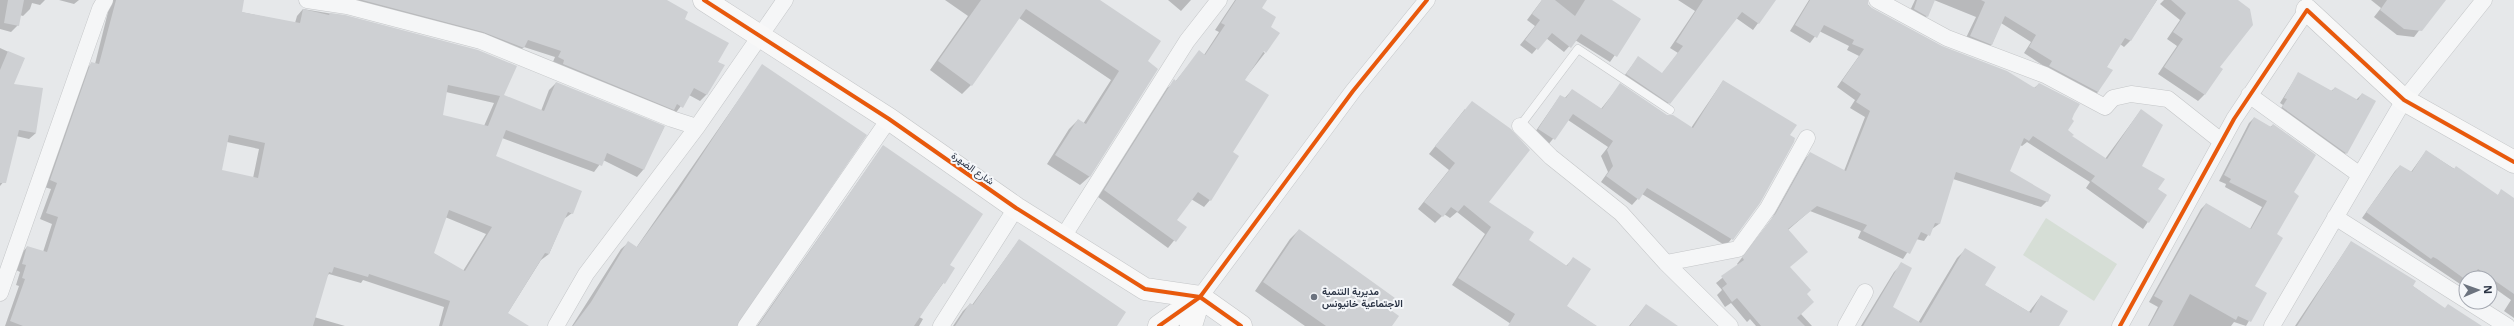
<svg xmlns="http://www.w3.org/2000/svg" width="2514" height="326" viewBox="0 0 2514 326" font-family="'Open Sans',Vazirmatn,sans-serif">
	<rect width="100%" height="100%" fill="#e6e8ea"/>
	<path fill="#d6ded6" d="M 2046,218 L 2117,264 L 2094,301 L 2023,255 Z"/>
	<path fill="#0003" fill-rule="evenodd" d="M 0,0 L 45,0 L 40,5 L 32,3 L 30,9 L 23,16 L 20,15 L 18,25 L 11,32 L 0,29 Z
		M 59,0 L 79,0 L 74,4 Z
		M 111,0 L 243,0 L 241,12 L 295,23 L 297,16 L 303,9 L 345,16 L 503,96 L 541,111 L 549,90 L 556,83 L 664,127 L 643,170 L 637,177 L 603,160 L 594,172 L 502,138 L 495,156 L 572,213 L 564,219 L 549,254 L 541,260 L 507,314 L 527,326 L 439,326 L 444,307 L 363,280 L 361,283 L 329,274 L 326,277 L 314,317 L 345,326 L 5,326 L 19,286 L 16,285 L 20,272 L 16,270 L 21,254 L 27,247 L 43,252 L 52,224 L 40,219 L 51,189 L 44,187 L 85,70 L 92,63 L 95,64 ZM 446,92 L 494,103 L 484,126 L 442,116 ZM 227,142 L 259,149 L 253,178 L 221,171 ZM 445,217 L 486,234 L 463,271 L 433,253 Z
		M 324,0 L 659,0 L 683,19 L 717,62 L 723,66 L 706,95 L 700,101 L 689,95 L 675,114 L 552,64 L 555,57 L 524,47 L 517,54 Z
		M 945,0 L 1098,0 L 1146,61 L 1157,69 L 1089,177 L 1080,185 L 1047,164 L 1069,129 L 1078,120 L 1083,124 L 1111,80 L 1019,18 L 971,85 L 962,94 L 930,70 L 968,16 Z
		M 1168,0 L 1191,0 L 1181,11 Z
		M 1235,0 L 1266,0 L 1261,8 L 1269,27 L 1266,51 L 1259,49 L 1265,53 L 1244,80 L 1231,152 L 1210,200 L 1204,207 L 1191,199 L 1176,220 L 1185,227 L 1168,248 L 1098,197 L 1167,88 L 1175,82 L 1199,52 L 1204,55 L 1219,32 L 1215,30 Z
		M 1542,0 L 1610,0 L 1640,19 L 1610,62 L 1575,40 L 1564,52 L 1546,38 L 1532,54 L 1520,45 L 1535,26 L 1527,20 Z
		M 1678,0 L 1775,0 L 1753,30 L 1736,18 L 1664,109 L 1621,80 L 1638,58 L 1662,74 L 1678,53 L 1670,48 L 1695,11 Z
		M 1809,0 L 1864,0 L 1872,9 L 1942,47 L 2034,88 L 2039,84 L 2073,113 L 2066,130 L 2071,137 L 2105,159 L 2141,110 L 2141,166 L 2157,190 L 2166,195 L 2143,229 L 2086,188 L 2090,182 L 2027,142 L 2022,146 L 2020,145 L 2009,171 L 2047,201 L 2041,207 L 1953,179 L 1939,224 L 1932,229 L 1924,241 L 1916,239 L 1903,259 L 1858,238 L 1861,231 L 1810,211 L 1788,230 L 1789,267 L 1806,294 L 1801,314 L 1812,326 L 1756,326 L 1750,319 L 1747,322 L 1731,303 L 1725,307 L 1717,295 L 1722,290 L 1716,283 L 1738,265 L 1737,264 L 1771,220 L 1805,159 L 1810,153 L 1844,171 L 1865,117 L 1850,108 L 1855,100 L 1837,87 L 1859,56 L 1847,50 L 1849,46 L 1819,31 L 1810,43 L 1790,31 Z
		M 1915,0 L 1934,0 L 1927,16 L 1921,22 L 1908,15 Z
		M 1934,0 L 2157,0 L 2130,41 L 2124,47 L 2120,44 L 2106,68 L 2098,92 L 2092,98 L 2024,53 L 2031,42 L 2001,23 L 1992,44 L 1986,51 L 1964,42 L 1976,17 Z
		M 2164,0 L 2237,0 L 2219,67 L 2204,95 L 2198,101 L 2158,74 L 2177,46 L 2167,39 L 2180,20 L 2160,4 Z
		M 2371,0 L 2443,0 L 2414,37 L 2397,35 L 2374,17 L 2381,8 Z
		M 0,48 L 24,59 L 13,84 L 36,133 L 29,139 L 16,136 L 5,180 L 0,186 Z
		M 762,66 L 737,326 L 572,326 L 621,249 L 628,243 L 636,248 Z
		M 2298,74 L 2331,91 L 2335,88 L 2356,100 L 2362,94 L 2346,153 L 2341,158 L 2278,113 L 2283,105 L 2280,103 Z
		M 1723,81 L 1789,135 L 1759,202 L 1726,246 L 1642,194 L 1632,205 L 1601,182 L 1608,172 L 1601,156 L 1608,147 L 1568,120 L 1548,145 L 1533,135 L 1560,96 L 1564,99 L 1572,90 L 1601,109 L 1620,85 L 1667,116 L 1691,128 Z
		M 1465,109 L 1487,203 L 1527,240 L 1566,266 L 1574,258 L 1566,306 L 1596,326 L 1514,326 L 1452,285 L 1485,234 L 1457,212 L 1450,218 L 1444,214 L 1435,223 L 1418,209 L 1449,170 L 1429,154 Z
		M 2254,118 L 2270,127 L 2273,125 L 2293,193 L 2254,287 L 2265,293 L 2246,326 L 2234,322 L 2231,326 L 2148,326 L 2158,307 L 2149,302 L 2201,209 L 2206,204 L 2250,229 L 2262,207 L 2225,187 L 2226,184 L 2219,181 L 2249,123 Z
		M 883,146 L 948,265 L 954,268 L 919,317 L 923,319 L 919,326 L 757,326 Z
		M 2426,151 L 2497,196 L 2502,191 L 2514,199 L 2514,318 L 2504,311 L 2511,300 L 2490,285 L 2490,278 L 2479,278 L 2473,274 L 2466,278 L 2466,283 L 2463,286 L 2362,218 L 2395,171 L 2400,166 L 2411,172 Z
		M 1299,230 L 1387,308 L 1391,326 L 1305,326 L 1255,291 L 1290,239 Z
		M 1019,240 L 1115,326 L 953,326 L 963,311 L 970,304 L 972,305 Z
		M 2351,242 L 2445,309 L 2480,326 L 2295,326 Z
		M 1965,250 L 1984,285 L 2029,312 L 2041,296 L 2058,326 L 1861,326 L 1894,272 L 1902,264 L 1892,307 L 1918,323 L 1957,258 Z
		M 1646,305 L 1666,326 L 1629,326 Z"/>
	<path fill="#ced0d3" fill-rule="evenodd" d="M 8,0 L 24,0 L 19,26 L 4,23 Z
		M 116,0 L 244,0 L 242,12 L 300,23 L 303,9 L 329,15 L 330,13 L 345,15 L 478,50 L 517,66 L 504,95 L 544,111 L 556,82 L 665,126 L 644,170 L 607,153 L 602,166 L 506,130 L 496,156 L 582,191 L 573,214 L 568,212 L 549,254 L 545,253 L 508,313 L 529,326 L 442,326 L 450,301 L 369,274 L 368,277 L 334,267 L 332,273 L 329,272 L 313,326 L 23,326 L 10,321 L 25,279 L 22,278 L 26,265 L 22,264 L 27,246 L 47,252 L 58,217 L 46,213 L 57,183 L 50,180 L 91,62 L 99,64 ZM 448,85 L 500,96 L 488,126 L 443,115 ZM 229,135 L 265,143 L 258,178 L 222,170 ZM 449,210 L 492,227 L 465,271 L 434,253 Z
		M 362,0 L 667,0 L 688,12 L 685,19 L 729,43 L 718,62 L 725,65 L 707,95 L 694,88 L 683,108 L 677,104 L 674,110 L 563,64 L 564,60 L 558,57 L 561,51 L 528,40 L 524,48 L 483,32 Z
		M 981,0 L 1100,0 L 1161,41 L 1148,61 L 1158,69 L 1090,177 L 1055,155 L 1078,119 L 1086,124 L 1119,71 L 1026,9 L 972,86 L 938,61 Z
		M 1236,0 L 1267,0 L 1262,8 L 1276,17 L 1271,27 L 1280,33 L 1266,53 L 1264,51 L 1245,80 L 1269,95 L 1233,152 L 1239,156 L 1211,201 L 1198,192 L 1177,220 L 1187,227 L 1176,242 L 1104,190 L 1174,79 L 1176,81 L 1199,50 L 1205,55 L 1225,25 L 1221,23 Z
		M 1542,0 L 1555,0 L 1575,16 L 1585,0 L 1612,0 L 1641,19 L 1617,57 L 1581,34 L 1571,48 L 1552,33 L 1538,50 L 1525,40 L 1540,20 L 1532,14 Z
		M 1703,0 L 1776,0 L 1759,24 L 1742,12 L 1670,104 L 1626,74 L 1638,56 L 1662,73 L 1683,46 L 1676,42 Z
		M 1810,0 L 1868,0 L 1868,5 L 1872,8 L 1942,46 L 2007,71 L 2035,88 L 2039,83 L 2041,84 L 2080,104 L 2074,114 L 2072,119 L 2074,121 L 2068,130 L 2074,135 L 2072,136 L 2107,159 L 2141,109 L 2163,125 L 2142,166 L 2165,179 L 2158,189 L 2167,195 L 2149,223 L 2091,181 L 2095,176 L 2033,136 L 2029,141 L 2024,138 L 2010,171 L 2051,195 L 2048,202 L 1956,172 L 1940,224 L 1935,223 L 1930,236 L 1921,232 L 1910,254 L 1863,231 L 1867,225 L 1817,206 L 1788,229 L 1808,252 L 1790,267 L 1811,290 L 1807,294 L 1814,302 L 1797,318 L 1805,326 L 1761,326 L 1737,298 L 1732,302 L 1722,288 L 1727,284 L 1721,276 L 1744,260 L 1742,257 L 1776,213 L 1810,152 L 1846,171 L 1870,111 L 1856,102 L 1861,94 L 1842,81 L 1864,49 L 1852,44 L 1854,40 L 1824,25 L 1817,38 L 1795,25 Z
		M 1917,0 L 1935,0 L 1928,17 L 1914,9 Z
		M 1981,0 L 2157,0 L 2131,41 L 2125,38 L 2107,67 L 2113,70 L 2098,92 L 2049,66 L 2052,61 L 2029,47 L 2036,35 L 2005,16 L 1992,45 L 1970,36 L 1985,2 Z
		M 2171,0 L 2238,0 L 2250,9 L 2253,25 L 2220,67 L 2223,69 L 2205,95 L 2164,67 L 2183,39 L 2173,32 L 2186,13 Z
		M 2387,0 L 2446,0 L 2422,31 L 2404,29 L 2380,10 Z
		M 8,51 L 25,58 L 14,84 L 43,88 L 36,133 L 19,130 L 6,183 L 0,183 L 0,70 Z
		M 762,64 L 867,135 L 737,326 L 573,326 L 591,302 L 628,241 L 637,247 L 678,191 Z
		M 2298,72 L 2332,91 L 2335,87 L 2358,100 L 2362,93 L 2376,101 L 2347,154 L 2282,107 L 2287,99 L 2284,98 Z
		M 1723,80 L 1797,125 L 1790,135 L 1795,138 L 1794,142 L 1760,203 L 1733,240 L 1647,188 L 1639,200 L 1606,176 L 1613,166 L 1607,150 L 1613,141 L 1573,114 L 1555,140 L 1538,129 L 1560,95 L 1566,98 L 1572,89 L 1602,109 L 1620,83 L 1667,115 L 1673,115 L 1693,128 Z
		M 1472,101 L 1511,129 L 1530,150 L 1489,202 L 1534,232 L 1529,240 L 1567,266 L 1573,257 L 1591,269 L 1567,306 L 1597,326 L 1508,326 L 1515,314 L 1458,278 L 1491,227 L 1464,205 L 1458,212 L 1451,207 L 1443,217 L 1424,202 L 1455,163 L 1435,146 Z
		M 2254,117 L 2271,127 L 2273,124 L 2316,155 L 2294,192 L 2299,196 L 2277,234 L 2283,238 L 2255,286 L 2267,293 L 2251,322 L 2238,316 L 2236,320 L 2190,294 L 2173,326 L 2149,326 L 2163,301 L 2154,296 L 2206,203 L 2251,229 L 2267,201 L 2229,182 L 2231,179 L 2224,175 Z
		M 883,145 L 983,214 L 950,265 L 955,268 L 945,284 L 943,283 L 914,326 L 758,326 Z
		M 2426,150 L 2454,169 L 2456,166 L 2498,195 L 2501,189 L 2514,198 L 2514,294 L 2478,269 L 2472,278 L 2466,280 L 2437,259 L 2433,257 L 2431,259 L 2366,212 L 2400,165 L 2412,172 Z
		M 1299,229 L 1395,298 L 1388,308 L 1399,316 L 1392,326 L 1326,326 L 1263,282 Z
		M 1019,239 L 1126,312 L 1117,326 L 955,326 L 970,303 L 973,305 Z
		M 2351,241 L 2416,281 L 2413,286 L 2445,308 L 2448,304 L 2482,326 L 2297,326 Z
		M 1965,248 L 1996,267 L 1985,285 L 2031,313 L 2041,295 L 2068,311 L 2059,326 L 1863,326 L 1901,262 L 1912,268 L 1893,307 L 1921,323 Z
		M 1646,304 L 1678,326 L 1630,326 Z"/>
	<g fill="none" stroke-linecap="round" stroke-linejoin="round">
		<defs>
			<path id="lane" d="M 1520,126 L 1578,49 L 1670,110"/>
			<path id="street" d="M 307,0 L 347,6 L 481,41 L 672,119 L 697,127
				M 1877,0 L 1947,38 L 2045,75 L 2105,107 L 2113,98 L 2131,94 L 2168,99 L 2221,141
				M 2249,95 L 2360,175
				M 1520,126 L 1551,157 L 1621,213 L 1666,263 L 1730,326
				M 2335,217 L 2466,300
				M 1063,237 L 1187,41 L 1219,0
				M 1666,263 L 1738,249 L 1768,208 L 1807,138
				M 0,293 L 100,9 L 105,0
				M 1200,297 L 1353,91 L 1427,0
				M 2469,302 L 2507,326
				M 556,326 L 586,274 L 697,127 L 785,0
				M 746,326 L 889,119
				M 941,326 L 1016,208
				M 1846,326 L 1865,292
				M 2120,326 L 2234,119 L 2307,10
				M 2272,326 L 2404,100 L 2484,0"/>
			<path id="secondary" d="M 704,0 L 889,119 L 1016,208 L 1145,289 L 1200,297 L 1241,326
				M 2307,10 L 2404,100 L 2514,162
				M 1159,326 L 1200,297
				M 1191,326 L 1200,297"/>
		</defs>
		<use href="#lane" stroke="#c4c6c8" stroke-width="9"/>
		<use href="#street" stroke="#c4c6c8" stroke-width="17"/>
		<use href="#secondary" stroke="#c4c6c8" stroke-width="23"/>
		<use href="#lane" stroke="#f5f6f7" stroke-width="8"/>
		<use href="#street" stroke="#f5f6f7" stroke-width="16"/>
		<use href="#secondary" stroke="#f8f8f8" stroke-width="22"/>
		<defs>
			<path id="cycleway" d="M 704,0 L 889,119 L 1016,208 L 1145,289 L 1200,297 L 1241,326
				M 1159,326 L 1200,297 L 1353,91 L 1427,0
				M 2120,326 L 2234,119 L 2307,10 L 2404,100 L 2514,162"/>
		</defs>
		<use href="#cycleway" stroke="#f4f6f9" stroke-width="6"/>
		<use href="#cycleway" stroke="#e8590c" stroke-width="4"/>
	</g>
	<circle fill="#6c737f" stroke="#f4f6f9" stroke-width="1.5" cx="1314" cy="297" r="4"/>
	<g text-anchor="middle" stroke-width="4" stroke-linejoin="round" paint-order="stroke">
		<g font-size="10" fill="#2b3445" stroke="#f4f6f9">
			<text transform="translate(973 168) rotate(35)" y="4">شارع الضهرة</text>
		</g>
		<g font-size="10" font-weight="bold" fill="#2b3445" stroke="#f4f6f9" text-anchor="start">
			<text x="1322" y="295">مديرية التنمية<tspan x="1322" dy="12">الاجتماعية خانيونس</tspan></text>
		</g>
	</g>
	<g transform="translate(2478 290) rotate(88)"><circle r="19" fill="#f4f6f9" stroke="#a4a8b1"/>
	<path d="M0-3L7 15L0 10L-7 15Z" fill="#6c737f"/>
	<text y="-6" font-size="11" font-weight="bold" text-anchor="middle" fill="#2b3445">N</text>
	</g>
</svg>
